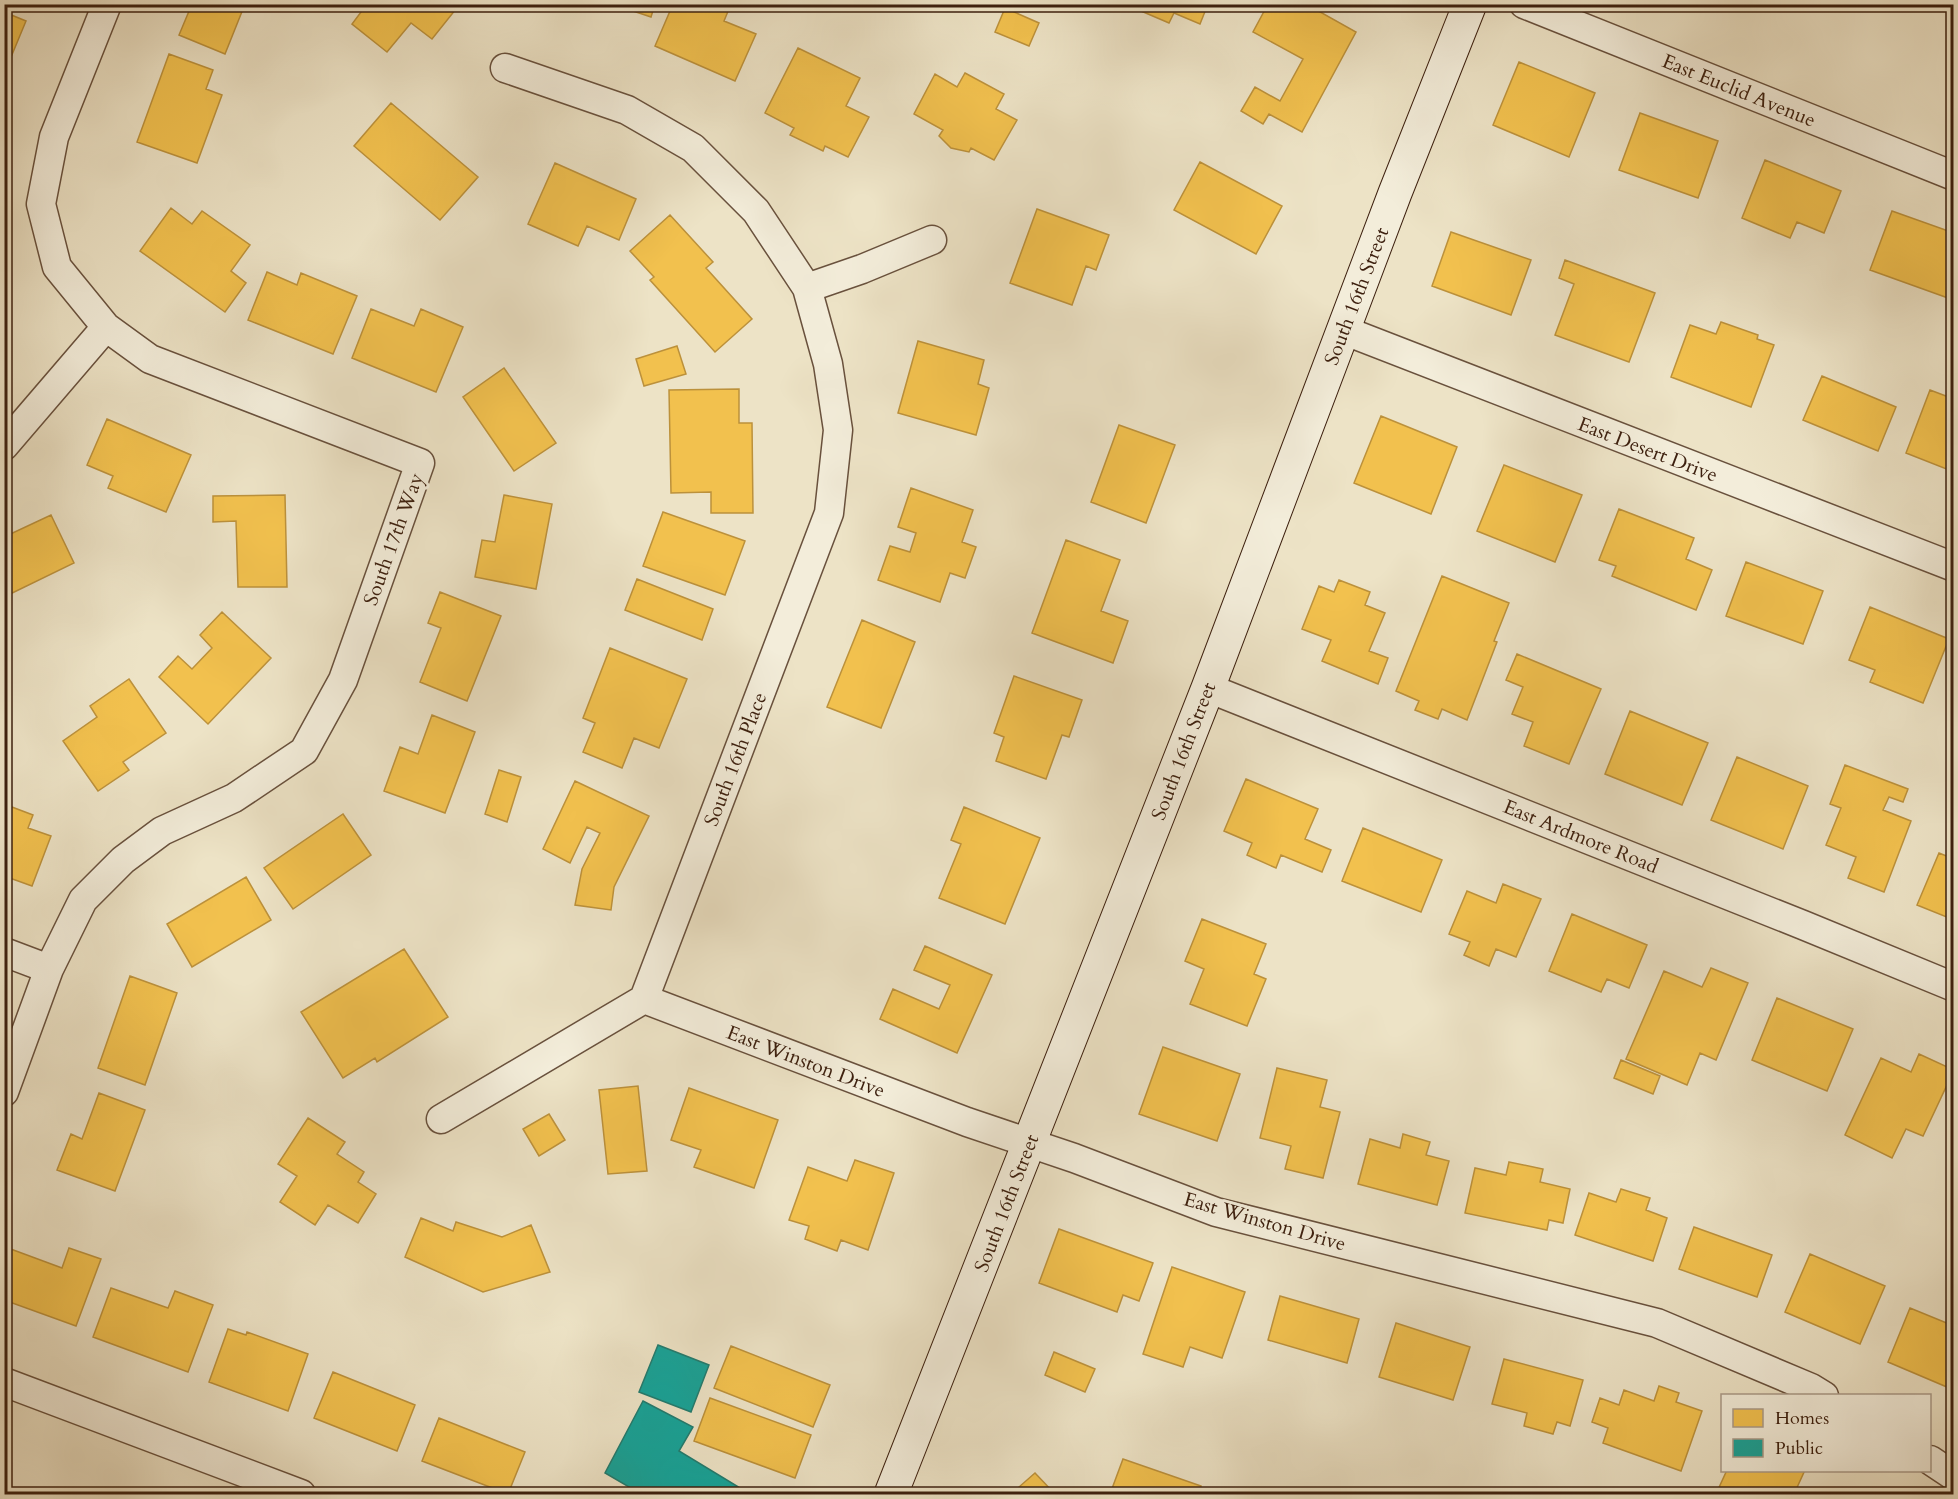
<svg xmlns="http://www.w3.org/2000/svg" width="1958" height="1499" viewBox="0 0 1958 1499" font-family="Cardo,serif">
	<rect width="100%" height="100%" fill="#ede3c6"/>
	<filter id="stains"><feTurbulence type="fractalNoise" baseFrequency=".00333" numOctaves="4"/><feColorMatrix values="0 0 0 0 .2 0 0 0 0 .09 0 0 0 0 .02 0 0 0 .5 -.17"/></filter>
	<radialGradient id="worn" r=".72"><stop offset=".6" stop-color="#630" stop-opacity="0"/><stop offset="1" stop-color="#630" stop-opacity=".3"/></radialGradient>
	<path fill="#f2c14e" stroke="#bc913b" stroke-width="1.5" d="M 192,4 L 245,4 L 225,54 L 179,35 Z
		M 311,4 L 328,4 L 325,10 Z
		M 367,4 L 460,4 L 432,39 L 411,23 L 387,52 L 352,24 Z
		M 625,4 L 655,4 L 651,17 L 624,8 Z
		M 673,4 L 731,4 L 724,21 L 756,34 L 735,81 L 655,46 Z
		M 1208,4 L 1200,24 L 1174,13 L 1169,23 L 1127,5 Z
		M 1268,4 L 1306,4 L 1356,32 L 1302,132 L 1269,114 L 1263,124 L 1241,111 L 1255,87 L 1280,101 L 1303,59 L 1253,32 Z
		M 1005,8 L 1039,23 L 1029,46 L 995,32 Z
		M 4,12 L 26,21 L 4,74 Z
		M 798,48 L 860,78 L 846,106 L 869,117 L 848,157 L 825,146 L 823,151 L 790,135 L 794,128 L 765,113 Z
		M 169,54 L 213,70 L 206,89 L 222,95 L 197,163 L 137,142 Z
		M 1519,62 L 1595,93 L 1569,157 L 1493,125 Z
		M 965,73 L 1004,94 L 996,109 L 1017,120 L 994,160 L 971,148 L 969,152 L 951,148 L 939,136 L 943,130 L 914,114 L 935,74 L 957,87 Z
		M 391,103 L 478,177 L 440,220 L 354,146 Z
		M 1640,113 L 1718,141 L 1698,198 L 1619,170 Z
		M 1765,160 L 1841,191 L 1824,233 L 1797,222 L 1790,238 L 1742,218 Z
		M 1200,162 L 1282,206 L 1256,254 L 1174,210 Z
		M 555,163 L 636,199 L 619,240 L 587,226 L 578,246 L 528,224 Z
		M 171,208 L 192,224 L 202,211 L 250,245 L 231,271 L 246,283 L 225,312 L 140,251 Z
		M 1037,209 L 1109,235 L 1096,270 L 1086,266 L 1072,305 L 1010,283 Z
		M 1892,211 L 1954,233 L 1954,284 L 1948,298 L 1870,270 Z
		M 670,215 L 713,262 L 706,268 L 752,319 L 715,352 L 650,280 L 654,277 L 630,251 Z
		M 1451,232 L 1531,260 L 1511,315 L 1432,286 Z
		M 1565,260 L 1655,293 L 1629,362 L 1555,335 L 1574,284 L 1559,278 Z
		M 267,272 L 297,285 L 301,273 L 357,296 L 333,354 L 248,320 Z
		M 371,309 L 414,326 L 421,309 L 463,327 L 436,392 L 352,358 Z
		M 4,315 L 10,327 L 4,329 Z
		M 1721,322 L 1758,335 L 1757,339 L 1774,345 L 1751,407 L 1671,377 L 1690,325 L 1716,334 Z
		M 918,341 L 984,360 L 978,384 L 989,388 L 976,435 L 898,413 Z
		M 677,346 L 686,374 L 644,386 L 636,359 Z
		M 504,368 L 556,443 L 514,471 L 463,397 Z
		M 1822,376 L 1896,407 L 1878,451 L 1803,420 Z
		M 739,389 L 739,423 L 752,423 L 753,513 L 711,513 L 711,492 L 671,493 L 669,390 Z
		M 1930,390 L 1954,399 L 1954,472 L 1906,453 Z
		M 1381,416 L 1457,447 L 1431,514 L 1354,483 Z
		M 107,419 L 191,455 L 166,512 L 108,488 L 113,476 L 87,465 Z
		M 1119,425 L 1175,445 L 1146,523 L 1091,502 Z
		M 1504,465 L 1582,495 L 1555,562 L 1477,531 Z
		M 911,488 L 973,510 L 962,542 L 976,547 L 965,578 L 950,573 L 940,602 L 878,580 L 890,546 L 910,552 L 916,533 L 898,527 Z
		M 285,495 L 287,587 L 238,587 L 236,521 L 213,522 L 213,496 Z
		M 504,495 L 552,504 L 536,589 L 475,577 L 482,540 L 495,542 Z
		M 1619,509 L 1694,538 L 1686,559 L 1712,570 L 1696,610 L 1612,576 L 1616,566 L 1599,560 Z
		M 663,512 L 745,541 L 725,595 L 643,566 Z
		M 51,515 L 74,563 L 4,597 L 4,537 Z
		M 1066,540 L 1120,560 L 1101,611 L 1128,621 L 1113,663 L 1032,633 Z
		M 1746,562 L 1823,591 L 1803,644 L 1726,616 Z
		M 1442,576 L 1509,603 L 1494,641 L 1497,642 L 1467,720 L 1442,709 L 1438,719 L 1415,710 L 1419,701 L 1396,691 Z
		M 637,579 L 713,609 L 702,640 L 625,610 Z
		M 1339,580 L 1370,592 L 1365,605 L 1385,613 L 1369,651 L 1388,658 L 1378,684 L 1322,661 L 1331,640 L 1302,629 L 1319,586 L 1334,592 Z
		M 440,592 L 501,616 L 467,701 L 420,682 L 441,628 L 428,623 Z
		M 1870,607 L 1949,639 L 1923,703 L 1870,682 L 1875,670 L 1849,660 Z
		M 222,612 L 271,658 L 208,724 L 159,677 L 178,656 L 192,669 L 212,648 L 200,635 Z
		M 862,620 L 915,642 L 881,728 L 827,707 Z
		M 610,648 L 687,679 L 659,748 L 634,738 L 622,768 L 583,752 L 595,723 L 583,718 Z
		M 1517,654 L 1601,689 L 1569,764 L 1524,746 L 1533,722 L 1512,714 L 1523,687 L 1506,680 Z
		M 1014,676 L 1082,700 L 1069,737 L 1062,735 L 1046,779 L 996,761 L 1004,737 L 994,733 Z
		M 129,679 L 166,733 L 123,762 L 129,770 L 98,791 L 63,741 L 97,717 L 90,706 Z
		M 1630,711 L 1708,743 L 1682,805 L 1605,774 Z
		M 432,715 L 475,732 L 445,813 L 384,791 L 400,747 L 418,754 Z
		M 1737,757 L 1808,786 L 1783,849 L 1711,820 Z
		M 1845,765 L 1908,789 L 1903,802 L 1889,797 L 1883,810 L 1911,821 L 1884,892 L 1848,878 L 1856,857 L 1826,845 L 1841,808 L 1830,804 Z
		M 499,770 L 521,777 L 507,822 L 485,814 Z
		M 1246,779 L 1318,809 L 1305,839 L 1331,850 L 1322,872 L 1281,855 L 1276,868 L 1247,855 L 1252,843 L 1224,831 Z
		M 575,781 L 649,816 L 614,887 L 611,910 L 575,905 L 582,869 L 600,833 L 587,827 L 570,863 L 543,849 Z
		M 4,804 L 33,815 L 28,828 L 51,836 L 32,886 L 4,876 Z
		M 964,807 L 1040,838 L 1005,924 L 939,898 L 961,844 L 951,840 Z
		M 343,814 L 371,855 L 293,909 L 264,868 Z
		M 1363,828 L 1442,860 L 1421,912 L 1342,881 Z
		M 1939,853 L 1954,859 L 1954,920 L 1917,905 Z
		M 246,877 L 271,920 L 192,967 L 167,924 Z
		M 1503,884 L 1541,899 L 1516,957 L 1496,949 L 1489,966 L 1464,955 L 1470,942 L 1449,934 L 1467,891 L 1496,903 Z
		M 1572,914 L 1647,945 L 1629,988 L 1607,979 L 1601,992 L 1549,971 Z
		M 1202,919 L 1266,944 L 1254,974 L 1266,979 L 1247,1026 L 1190,1004 L 1204,969 L 1185,961 Z
		M 925,946 L 992,975 L 957,1053 L 880,1019 L 893,989 L 939,1009 L 950,985 L 914,970 Z
		M 404,949 L 448,1017 L 377,1062 L 375,1058 L 343,1078 L 301,1012 Z
		M 1711,968 L 1748,983 L 1716,1060 L 1700,1053 L 1687,1085 L 1626,1059 L 1664,971 L 1702,987 Z
		M 130,976 L 177,993 L 145,1085 L 98,1068 Z
		M 1777,998 L 1853,1029 L 1827,1091 L 1752,1060 Z
		M 1163,1047 L 1240,1074 L 1217,1141 L 1139,1114 Z
		M 1919,1054 L 1954,1070 L 1923,1136 L 1906,1129 L 1892,1158 L 1845,1135 L 1881,1058 L 1911,1072 Z
		M 1621,1060 L 1660,1076 L 1653,1094 L 1614,1078 Z
		M 1277,1068 L 1327,1080 L 1320,1107 L 1340,1112 L 1323,1178 L 1285,1169 L 1291,1146 L 1260,1138 Z
		M 638,1086 L 647,1171 L 608,1174 L 599,1090 Z
		M 689,1088 L 778,1120 L 754,1188 L 694,1167 L 701,1150 L 671,1140 Z
		M 99,1093 L 145,1110 L 115,1191 L 57,1170 L 71,1134 L 82,1139 Z
		M 549,1114 L 565,1140 L 539,1156 L 523,1129 Z
		M 308,1118 L 345,1142 L 337,1154 L 364,1172 L 358,1182 L 376,1194 L 358,1223 L 328,1205 L 315,1225 L 280,1202 L 297,1176 L 278,1164 Z
		M 1403,1134 L 1430,1142 L 1426,1155 L 1449,1161 L 1437,1205 L 1358,1184 L 1370,1139 L 1400,1148 Z
		M 855,1160 L 894,1173 L 868,1250 L 841,1240 L 837,1251 L 805,1239 L 809,1226 L 789,1220 L 808,1167 L 847,1181 Z
		M 1509,1162 L 1543,1169 L 1540,1182 L 1570,1189 L 1563,1223 L 1549,1220 L 1547,1230 L 1465,1213 L 1475,1168 L 1506,1175 Z
		M 1621,1189 L 1650,1198 L 1646,1210 L 1667,1218 L 1653,1261 L 1575,1235 L 1589,1193 L 1616,1202 Z
		M 421,1218 L 453,1231 L 456,1222 L 502,1237 L 531,1225 L 550,1272 L 483,1292 L 405,1257 Z
		M 1694,1227 L 1772,1255 L 1757,1297 L 1679,1269 Z
		M 1059,1229 L 1153,1263 L 1139,1301 L 1123,1295 L 1117,1312 L 1039,1283 Z
		M 8,1248 L 62,1268 L 69,1248 L 101,1259 L 76,1326 L 4,1300 L 4,1258 Z
		M 1810,1254 L 1885,1286 L 1860,1344 L 1785,1312 Z
		M 1172,1267 L 1245,1292 L 1222,1358 L 1190,1347 L 1183,1367 L 1143,1354 Z
		M 111,1288 L 168,1308 L 175,1291 L 213,1305 L 188,1372 L 93,1337 Z
		M 1280,1296 L 1359,1319 L 1347,1363 L 1268,1340 Z
		M 1910,1308 L 1954,1326 L 1954,1390 L 1888,1362 Z
		M 1396,1323 L 1470,1347 L 1453,1400 L 1379,1377 Z
		M 228,1329 L 246,1335 L 247,1332 L 308,1354 L 288,1411 L 209,1382 Z
		M 731,1346 L 830,1385 L 813,1427 L 714,1388 Z
		M 1054,1352 L 1095,1369 L 1085,1392 L 1045,1375 Z
		M 1504,1359 L 1583,1380 L 1570,1426 L 1557,1422 L 1553,1434 L 1524,1426 L 1527,1413 L 1492,1404 Z
		M 333,1372 L 415,1405 L 397,1451 L 314,1418 Z
		M 1659,1386 L 1679,1393 L 1676,1402 L 1702,1411 L 1681,1471 L 1603,1443 L 1608,1428 L 1592,1422 L 1600,1398 L 1619,1405 L 1624,1390 L 1654,1401 Z
		M 710,1398 L 811,1435 L 795,1478 L 694,1441 Z
		M 439,1418 L 525,1452 L 508,1494 L 422,1461 Z
		M 1123,1459 L 1201,1486 L 1199,1494 L 1110,1494 Z
		M 4,1468 L 11,1470 L 4,1486 Z
		M 1727,1470 L 1805,1470 L 1794,1494 L 1716,1494 Z
		M 1035,1473 L 1055,1494 L 1011,1494 Z
		M 1847,1488 L 1858,1494 L 1843,1494 Z
		M 57,1489 L 73,1494 L 55,1494 Z"/>
	<path fill="#17a398" stroke="#227c6f" stroke-width="1.5" d="M 658,1345 L 709,1365 L 691,1412 L 639,1392 Z
		M 643,1401 L 693,1427 L 679,1451 L 750,1494 L 641,1494 L 605,1473 Z"/>
	<g fill="none" stroke-linecap="round" stroke-linejoin="round">
		<defs>
			<path id="street" d="M 1524,4 L 1954,176
				M 807,288 L 862,269 L 932,240
				M 1343,330 L 1954,567
				M 4,446 L 106,327
				M 1208,688 L 1803,925 L 1954,987
				M 4,952 L 49,969
				M 644,999 L 967,1122 L 1074,1158 L 1216,1212 L 1657,1323 L 1811,1388 L 1824,1396
				M 4,1092 L 49,969 L 83,900 L 123,860 L 162,831 L 234,798 L 304,751 L 343,680 L 420,463 L 150,359 L 106,327 L 57,267 L 41,204 L 54,137 L 107,4
				M 441,1119 L 644,999 L 829,513 L 838,430 L 828,364 L 807,288 L 756,211 L 693,148 L 627,110 L 505,68
				M 4,1382 L 301,1494
				M 1930,1460 L 1954,1476"/>
			<path id="secondary" d="M 891,1494 L 1208,688 L 1395,193 L 1470,4"/>
		</defs>
		<use href="#street" stroke="#69513d" stroke-width="31"/>
		<use href="#secondary" stroke="#3d200f" stroke-width="35"/>
		<use href="#street" stroke="#f3edda" stroke-width="28"/>
		<use href="#secondary" stroke="#f3edda" stroke-width="33"/>
	</g>
	<g text-anchor="middle" stroke-width="6" stroke-linejoin="round" paint-order="stroke">
		<g font-size="20" fill="#3d200f" stroke="#f3edda">
			<text transform="translate(1739 90) rotate(22)" y="7">East Euclid Avenue</text>
			<text transform="translate(1356 296) rotate(-69)" y="7">South 16th Street</text>
			<text transform="translate(1648 449) rotate(21)" y="7">East Desert Drive</text>
			<text transform="translate(393 539) rotate(-70)" y="7">South 17th Way</text>
			<text transform="translate(1183 751) rotate(-69)" y="7">South 16th Street</text>
			<text transform="translate(735 759) rotate(-69)" y="7">South 16th Place</text>
			<text transform="translate(1581 836) rotate(22)" y="7">East Ardmore Road</text>
			<text transform="translate(806 1061) rotate(21)" y="7">East Winston Drive</text>
			<text transform="translate(1006 1203) rotate(-69)" y="7">South 16th Street</text>
			<text transform="translate(1265 1221) rotate(16)" y="7">East Winston Drive</text>
		</g>
	</g>
	<rect width="1958" height="1499" fill="none" stroke="#ede3c6" stroke-width="24"/>
	<rect x="6" y="6" width="1946" height="1487" fill="none" stroke="#3d200f" stroke-width="3"/>
	<rect x="12" y="12" width="1934" height="1475" fill="none" stroke="#3d200f" stroke-width="1.5"/>
	<rect x="1721" y="1394" width="210" height="78" fill="#f3edda" stroke="#aa9b89" stroke-width="1.5"/>
	<rect x="1733" y="1409" width="30" height="18" fill="#f2c14e" stroke="#aa9b89" stroke-width="1.5"/>
	<text x="1775" y="1424" font-size="18" fill="#3d200f">Homes</text>
	<rect x="1733" y="1439" width="30" height="18" fill="#17a398" stroke="#aa9b89" stroke-width="1.5"/>
	<text x="1775" y="1454" font-size="18" fill="#3d200f">Public</text>
	<rect width="100%" height="100%" filter="url(#stains)"/>
	<rect width="100%" height="100%" fill="url(#worn)"/>
</svg>
